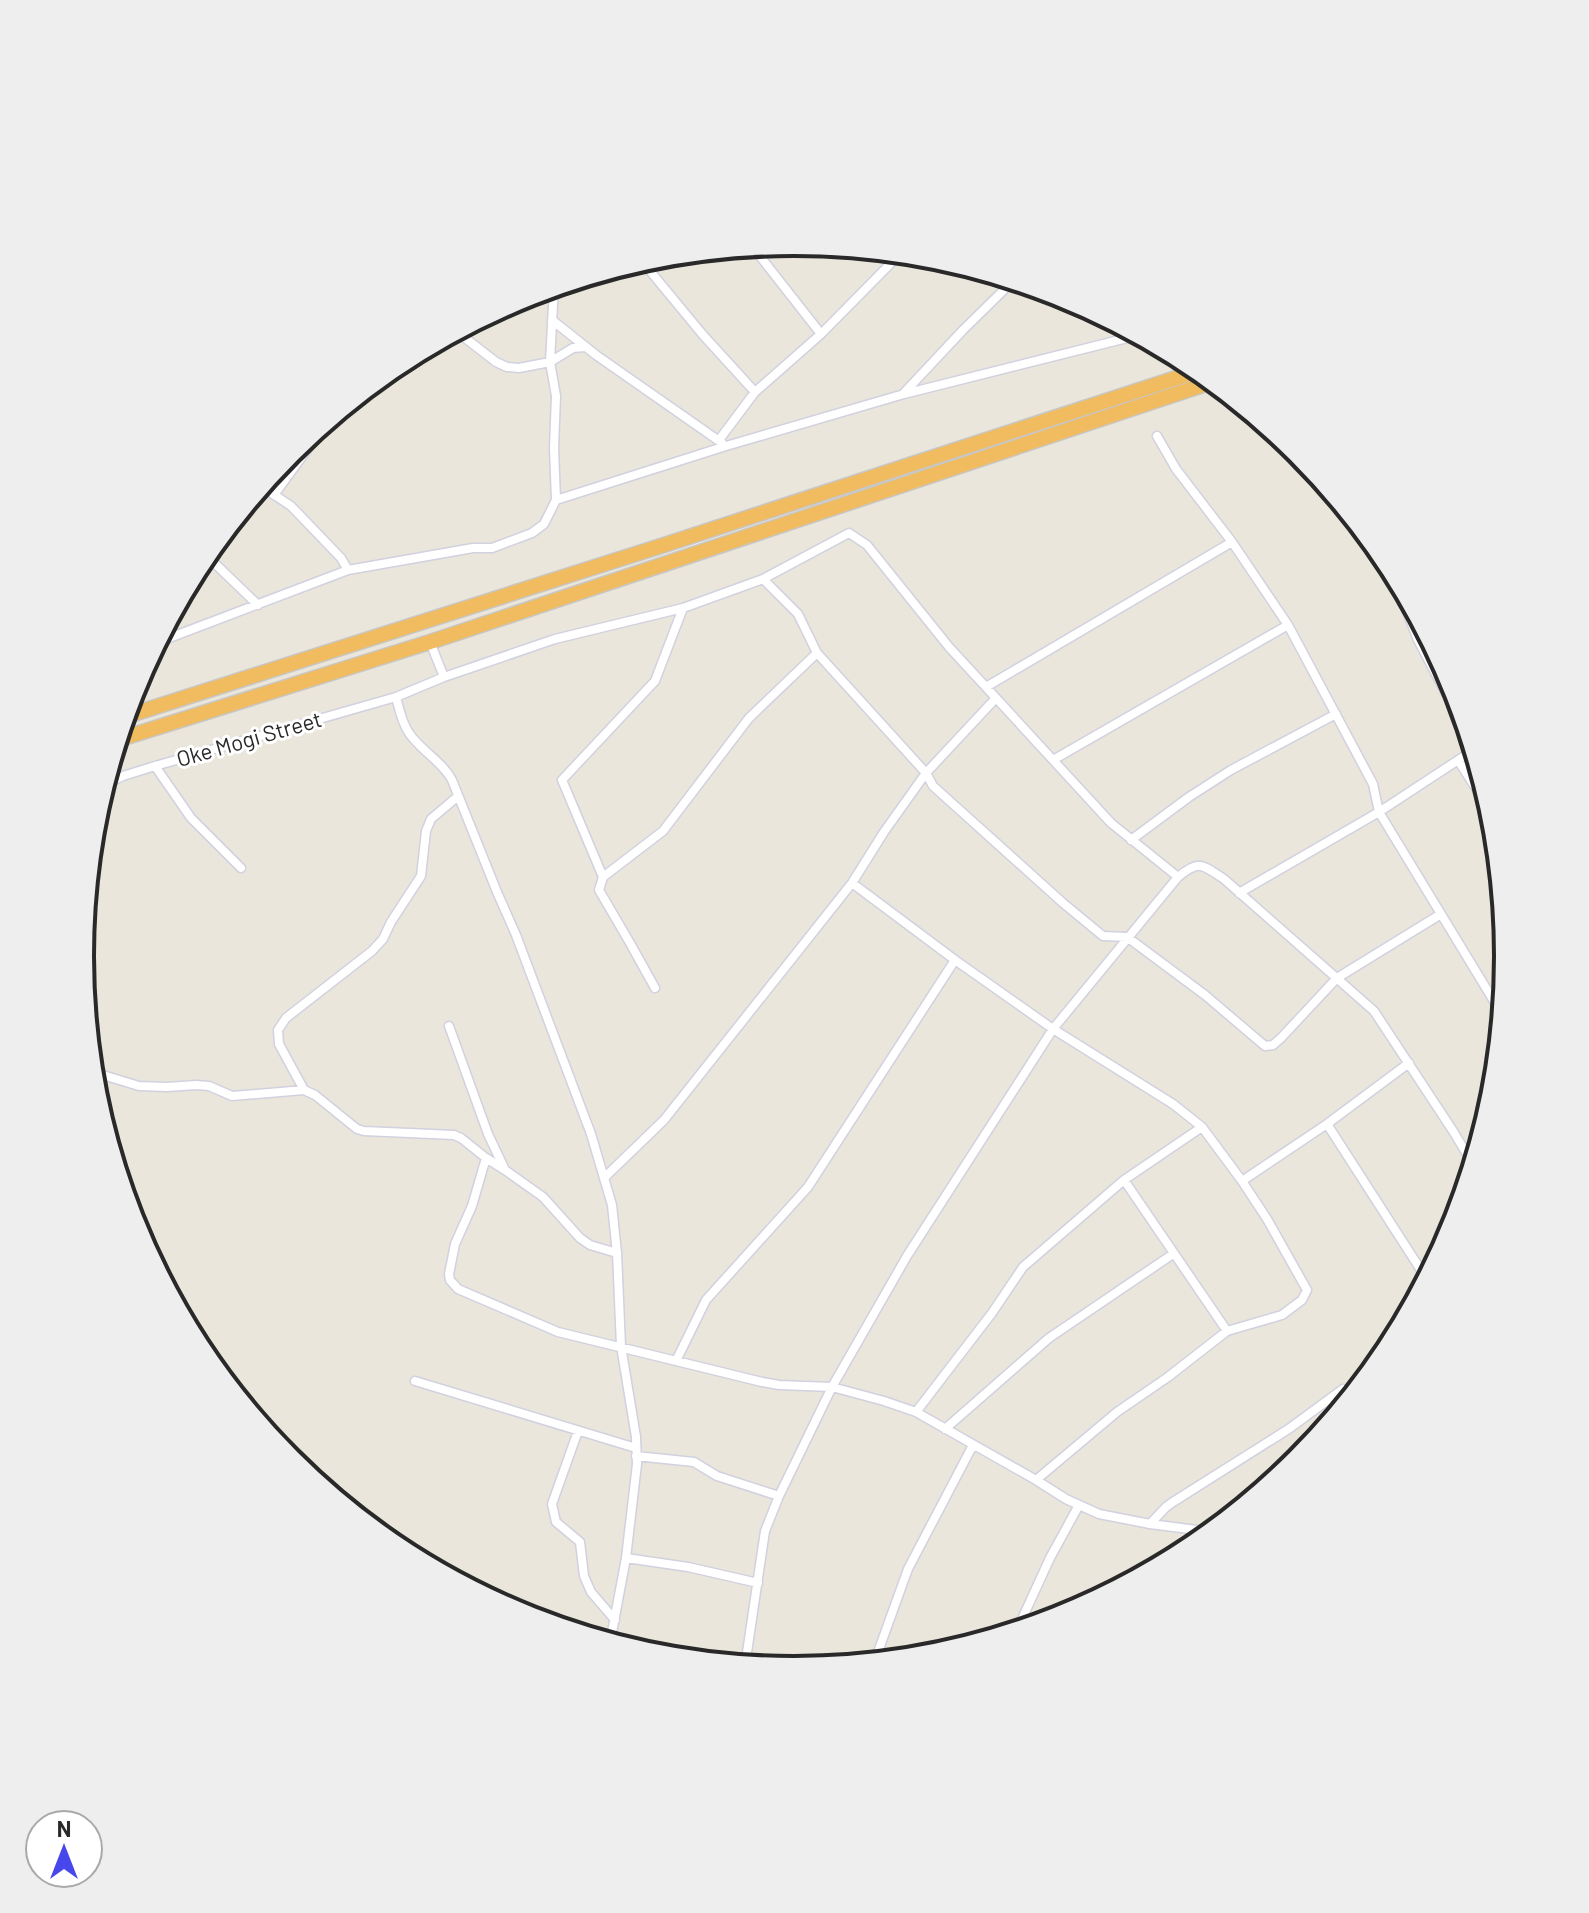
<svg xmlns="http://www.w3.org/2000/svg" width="1589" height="1913" viewBox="0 0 1589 1913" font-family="Barlow,sans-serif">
	<rect width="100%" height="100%" fill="#eae6db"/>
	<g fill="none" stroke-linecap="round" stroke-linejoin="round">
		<defs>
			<path id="street" d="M 752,246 L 821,334
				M 641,260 L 703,335 L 755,392
				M 554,286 L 550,362 L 556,396 L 554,448 L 556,500
				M 552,320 L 596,355 L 722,443
				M 456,331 L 496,362 L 507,367 L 519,368 L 550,362 L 573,348 L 585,347
				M 904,393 L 963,330 L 1014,280
				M 1157,436 L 1176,469 L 1232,542 L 1288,625 L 1373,784 L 1379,812 L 1503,1016
				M 719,440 L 755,392 L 821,334 L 901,253
				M 1297,465 L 1349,511
				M 261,486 L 291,506 L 341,558 L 348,570
				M 274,495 L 315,439 L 338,417 L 344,406
				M 1376,545 L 1397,586 L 1418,640 L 1450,701
				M 205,554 L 258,605
				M 763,579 L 798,614 L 817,653
				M 430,642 L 444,677
				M 156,643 L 348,570 L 473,548 L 492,548 L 532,533 L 544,524 L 556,500 L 726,446 L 904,394 L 1139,335
				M 986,687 L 1232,542
				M 396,697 C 399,709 402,723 409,733 C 421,751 442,761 452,780 L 497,892 L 516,935 L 591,1134 L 612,1205 L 617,1253 L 621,1346 L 636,1437 L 637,1464 L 626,1558 L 610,1643
				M 1053,760 L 1288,625
				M 1458,760 L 1495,818
				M 155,766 L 191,818 L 241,868
				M 103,785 L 123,776 L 155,766 L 396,697 L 444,677 L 555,639 L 683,608 L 763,579 L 849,533 L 867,545 L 949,647 L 1111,823 L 1178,877
				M 1131,840 L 1189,797 L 1231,770 L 1336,714
				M 603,877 L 663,831 L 749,718 L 817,653 L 926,773 L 933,786 L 1063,903 L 1103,936 L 1127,937 L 1205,995 L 1265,1046 L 1273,1045 L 1281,1038 L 1337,978 L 1441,914
				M 852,883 L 955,960 L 1053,1029 L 1173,1104 L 1202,1127 L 1242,1181 L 1267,1219 L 1307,1290 L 1302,1300 L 1282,1315 L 1227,1331 L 1168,1377 L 1117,1412 L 1036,1480
				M 1239,893 L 1379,812 L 1475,749
				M 655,988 L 630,943 L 599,890 L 603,877 L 562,780 L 655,681 L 683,608
				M 449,1026 L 488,1134 L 505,1170
				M 92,1074 L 106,1076 L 139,1086 L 167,1087 L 196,1085 L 209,1086 L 232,1096 L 304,1090 L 315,1095 L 357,1129 L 364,1131 L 454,1135 L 461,1138 L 486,1158 L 505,1170 L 543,1197 L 580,1238 L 590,1245 L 617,1253
				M 304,1090 L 279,1044 L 278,1030 L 286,1018 L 372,951 L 383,939 L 391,922 L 421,876 L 426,831 L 431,819 L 457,797
				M 1327,1124 L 1428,1281
				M 486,1158 L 472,1206 L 455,1244 L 449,1274 L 450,1280 L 458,1289 L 558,1332 L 762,1382 L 779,1385 L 832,1387 L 884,1401 L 916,1412 L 1036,1480 L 1066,1499 L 1099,1514 L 1150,1524 L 1197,1530 L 1217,1530
				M 605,1177 L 664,1120 L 852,883 L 884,832 L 926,773 L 996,698
				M 1124,1180 L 1227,1331
				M 1242,1181 L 1327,1124 L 1409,1063
				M 676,1361 L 706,1300 L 808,1187 L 955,960
				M 415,1381 L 636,1448
				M 916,1412 L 992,1313 L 1023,1267 L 1124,1180 L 1202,1127
				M 945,1429 L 1049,1338 L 1173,1254
				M 578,1431 L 552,1504 L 556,1522 L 580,1542 L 584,1576 L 591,1592 L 615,1620
				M 636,1456 L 694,1462 L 717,1476 L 779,1496
				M 1150,1524 L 1166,1507 L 1173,1502 L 1290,1428 L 1343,1389
				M 626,1558 L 688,1567 L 758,1583
				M 1016,1632 L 1050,1558 L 1079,1505
				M 874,1663 L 908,1569 L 973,1445
				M 745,1666 L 765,1531 L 779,1496 L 832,1387 L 907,1256 L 1053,1029 L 1178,877 C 1200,859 1202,865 1224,879 L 1374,1011 L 1453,1131 L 1474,1166"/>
			<path id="highway" d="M 124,717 L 664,545 L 1201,370
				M 117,740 L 430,642 L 1215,381"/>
		</defs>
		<use href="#street" stroke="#d1d1e0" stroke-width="11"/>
		<use href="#highway" stroke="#c7c7c7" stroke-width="17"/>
		<use href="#street" stroke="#fff" stroke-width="8"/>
		<use href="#highway" stroke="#f1bb5f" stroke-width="14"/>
	</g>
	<g text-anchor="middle" stroke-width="6" stroke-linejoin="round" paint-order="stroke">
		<g font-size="22" fill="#292929" stroke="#fff">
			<text transform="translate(249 739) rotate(-16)" y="8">Oke Mogi Street</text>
		</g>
	</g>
	<path d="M0 0H1589V1913H0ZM94 956a700 700 0 1 1 1400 0a700 700 0 1 1-1400 0Z" fill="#eee" fill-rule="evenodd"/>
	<path fill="none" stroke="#292929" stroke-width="4" d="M94 956a700 700 0 1 1 1400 0a700 700 0 1 1-1400 0Z"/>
	<g transform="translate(64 1849)"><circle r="38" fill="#ffffff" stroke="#a9a9a9" stroke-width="2"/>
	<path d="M0-6L14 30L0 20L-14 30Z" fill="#4847eb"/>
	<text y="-12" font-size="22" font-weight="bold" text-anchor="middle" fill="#292929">N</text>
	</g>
</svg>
